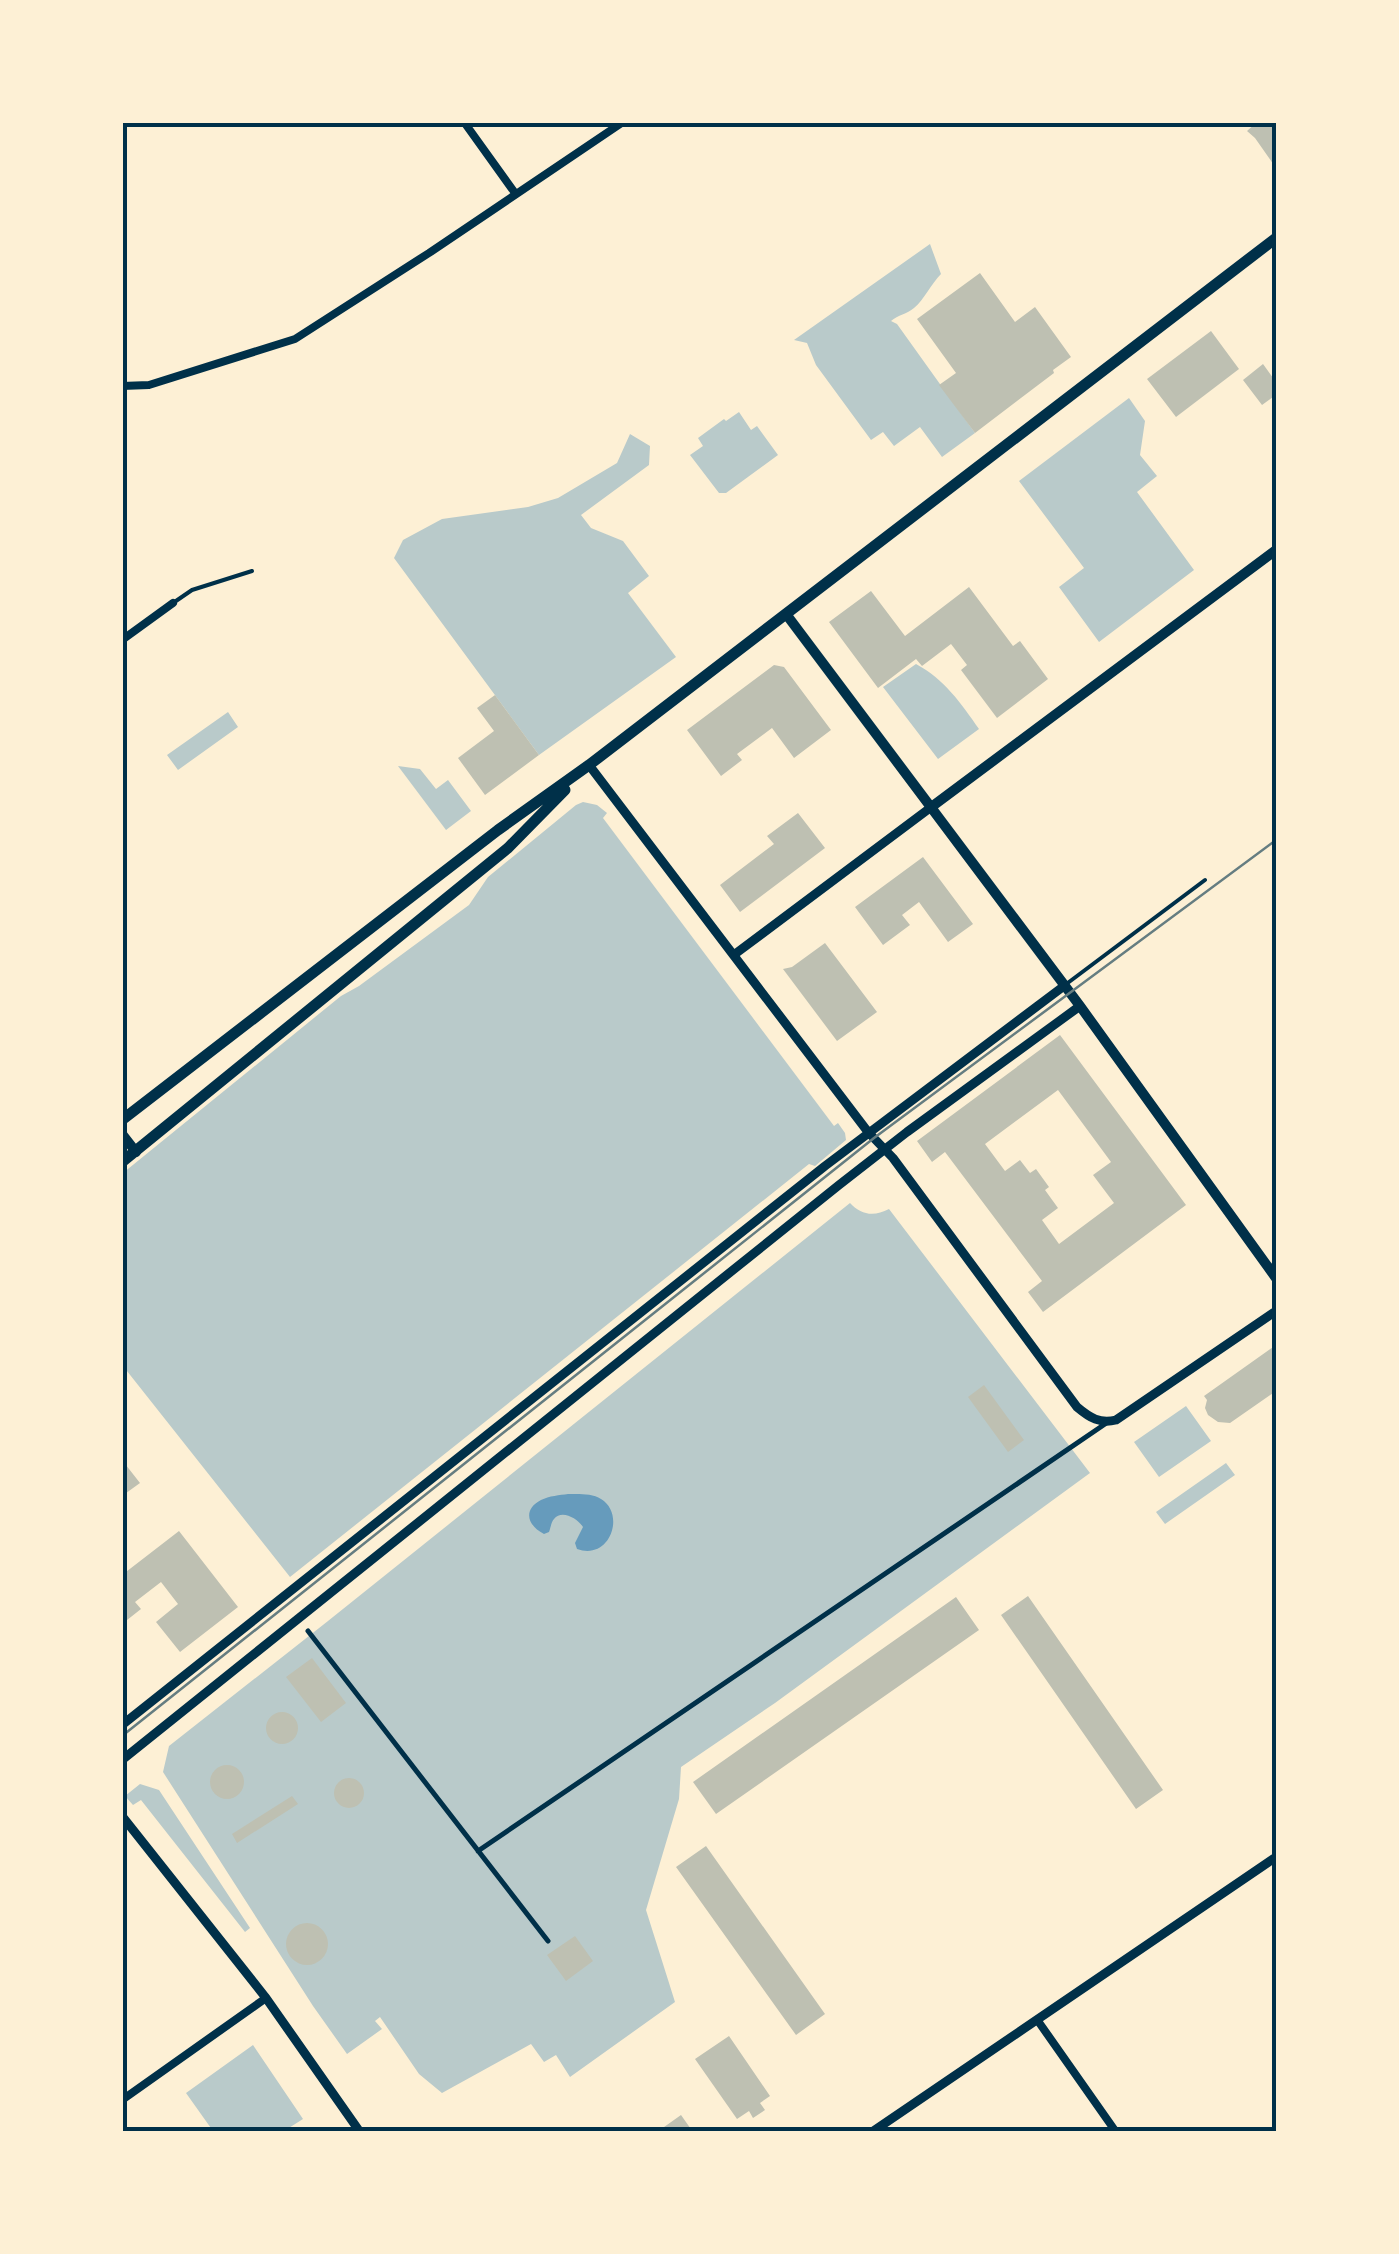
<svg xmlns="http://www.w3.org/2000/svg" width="1399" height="2254" viewBox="0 0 1399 2254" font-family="Roboto,sans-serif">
	<rect width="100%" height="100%" fill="#fdf0d5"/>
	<path fill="#b9caca" d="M 930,244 L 941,274 C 931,284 924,300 914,308 C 907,314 898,315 891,321 L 897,324 L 975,433 L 942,457 L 920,427 L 894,446 L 883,432 L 871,440 L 816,365 L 807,343 L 794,340 Z
		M 1129,398 L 1145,421 L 1140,455 L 1157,476 L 1137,492 L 1194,570 L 1099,642 L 1059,587 L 1084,568 L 1019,481 Z
		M 739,412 L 751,430 L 757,426 L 778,455 L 726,493 L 719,493 L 690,455 L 703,446 L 698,438 L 724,419 L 726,421 Z
		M 630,434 L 650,446 L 649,465 L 581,515 L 591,528 L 623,541 L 649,576 L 628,593 L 676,657 L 539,755 L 394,558 L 403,540 L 442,519 L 528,507 L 558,498 L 617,463 Z
		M 916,664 C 944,679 961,703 979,729 L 938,759 L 883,687 Z
		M 228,712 L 238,727 L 178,770 L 167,755 Z
		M 398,766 L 420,769 L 436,789 L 448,780 L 471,811 L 446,830 Z
		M 583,802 L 597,805 L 607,813 L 603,818 L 834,1126 L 838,1123 L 845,1133 L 846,1140 L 815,1166 L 809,1164 L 290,1577 L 123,1366 L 123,1173 L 341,996 L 359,986 L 469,905 L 488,877 L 576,805 Z
		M 850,1203 C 861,1215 874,1217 889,1209 L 1090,1473 L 775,1703 L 681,1767 L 679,1799 L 646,1910 L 675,2002 L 570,2077 L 556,2055 L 544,2062 L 531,2044 L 442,2093 L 419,2074 L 380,2017 L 375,2021 L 382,2029 L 347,2054 L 313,2006 L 163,1772 L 169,1746 L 328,1621 Z
		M 1186,1406 L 1211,1441 L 1159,1477 L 1134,1442 Z
		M 1226,1463 L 1235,1475 L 1165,1524 L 1156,1512 Z
		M 140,1784 L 159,1790 L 250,1928 L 245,1932 L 141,1800 L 133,1805 L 125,1796 Z
		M 253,2045 L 303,2119 L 284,2131 L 213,2131 L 186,2093 Z"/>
	<path fill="#669bbc" d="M 568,1494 C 578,1494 592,1493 601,1499 C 626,1514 610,1561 577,1549 L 575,1543 L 583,1527 C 578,1519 562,1509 554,1519 C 551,1522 551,1527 549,1532 L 544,1534 C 528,1526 522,1510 541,1500 C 549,1496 560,1495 568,1494 Z"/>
	<path fill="#bec0b2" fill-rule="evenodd" d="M 1257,122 L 1276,122 L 1276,168 L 1255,138 L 1247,131 Z
		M 980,273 L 1015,322 L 1035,307 L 1071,357 L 1053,370 L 1054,373 L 975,433 L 939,385 L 956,373 L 917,319 Z
		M 1211,331 L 1239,369 L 1176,417 L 1147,379 Z
		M 1263,364 L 1276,382 L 1276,395 L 1262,405 L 1243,380 Z
		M 969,587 L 1013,646 L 1020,641 L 1048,679 L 997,718 L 961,670 L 967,665 L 951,644 L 922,666 L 916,659 L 878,688 L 829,622 L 871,591 L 905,636 Z
		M 774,665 L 784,667 L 831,730 L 794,758 L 772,728 L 737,754 L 742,760 L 721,776 L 687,730 Z
		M 495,695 L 539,755 L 485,795 L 458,758 L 494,731 L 477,708 Z
		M 798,813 L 825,848 L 740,912 L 720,885 L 774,844 L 767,836 Z
		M 923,857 L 973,924 L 948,942 L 919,902 L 902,915 L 910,925 L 883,945 L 855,907 Z
		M 825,943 L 877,1012 L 837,1041 L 783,969 L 792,967 Z
		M 1060,1035 L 1186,1205 L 1043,1312 L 1028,1292 L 1042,1281 L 945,1152 L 932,1162 L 917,1141 ZM 1058,1090 L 1111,1162 L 1093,1175 L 1114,1203 L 1059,1244 L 1042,1220 L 1058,1208 L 1045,1190 L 1049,1187 L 1036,1169 L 1030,1173 L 1020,1160 L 1005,1171 L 985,1144 Z
		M 1276,1345 L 1276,1391 L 1230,1423 L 1218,1422 L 1208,1415 L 1205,1408 L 1207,1400 L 1204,1396 Z
		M 984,1385 L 1024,1440 L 1008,1452 L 968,1397 Z
		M 122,1460 L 140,1483 L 122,1496 Z
		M 179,1531 L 238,1607 L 180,1652 L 156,1622 L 178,1604 L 161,1582 L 135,1602 L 141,1609 L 122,1624 L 122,1575 Z
		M 1028,1596 L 1163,1790 L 1136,1809 L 1001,1615 Z
		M 956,1597 L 979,1630 L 716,1814 L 693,1782 Z
		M 312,1658 L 346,1703 L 321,1722 L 286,1677 Z
		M266 1728a16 16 0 1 1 32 0a16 16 0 1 1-32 0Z
		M210 1782a17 17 0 1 1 34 0a17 17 0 1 1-34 0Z
		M334 1793a15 15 0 1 1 30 0a15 15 0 1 1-30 0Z
		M 292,1796 L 298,1804 L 237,1843 L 232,1834 Z
		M 706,1846 L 825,2014 L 796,2035 L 676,1867 Z
		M286 1944a21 21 0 1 1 42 0a21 21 0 1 1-42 0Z
		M 575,1936 L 593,1961 L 566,1981 L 547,1955 Z
		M 729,2036 L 770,2096 L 760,2103 L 765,2110 L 753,2118 L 749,2111 L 737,2119 L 695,2059 Z
		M 681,2115 L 693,2132 L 657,2132 Z"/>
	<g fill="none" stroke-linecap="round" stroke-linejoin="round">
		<path stroke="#003049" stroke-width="4" d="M 173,603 L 192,590 L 252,571
			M 1065,985 L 1205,880"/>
		<path stroke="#003049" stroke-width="5" d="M 308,1631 L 548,1941
			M 478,1851 L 1105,1424"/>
		<path stroke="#003049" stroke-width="8" d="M 464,122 L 515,193
			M 122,386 L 149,385 L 295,339 L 429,253 L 623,122
			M 122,640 L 173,603
			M 1038,2021 L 1116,2132
			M 122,2100 L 266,1998"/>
		<path stroke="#003049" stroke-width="9" d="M 589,765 L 868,1132 L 893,1158 L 1077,1407 C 1090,1418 1100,1424 1116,1420 L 1276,1311
			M 735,954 L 930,808
			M 122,1725 L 825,1166 L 1064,986
			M 122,1760 L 839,1185 L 907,1132 L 1080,1006
			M 122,1816 L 266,1998 L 360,2132
			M 872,2132 L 1276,1857"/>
		<path stroke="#003049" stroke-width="10" d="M 786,614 L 1080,1006 L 1276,1278
			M 930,808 L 1276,550
			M 122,1134 L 136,1152"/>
		<path stroke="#003049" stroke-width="11" d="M 122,1120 L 498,830 L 589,765 L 1276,238
			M 122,1162 L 508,848 L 565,790"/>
		<path stroke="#657d81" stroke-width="2.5" d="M 122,1736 L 874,1138 L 1276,840"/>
	</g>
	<rect width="1399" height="2254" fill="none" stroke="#fdf0d5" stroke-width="250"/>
	<rect x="125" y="125" width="1149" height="2004" fill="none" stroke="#003049" stroke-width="4"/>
</svg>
